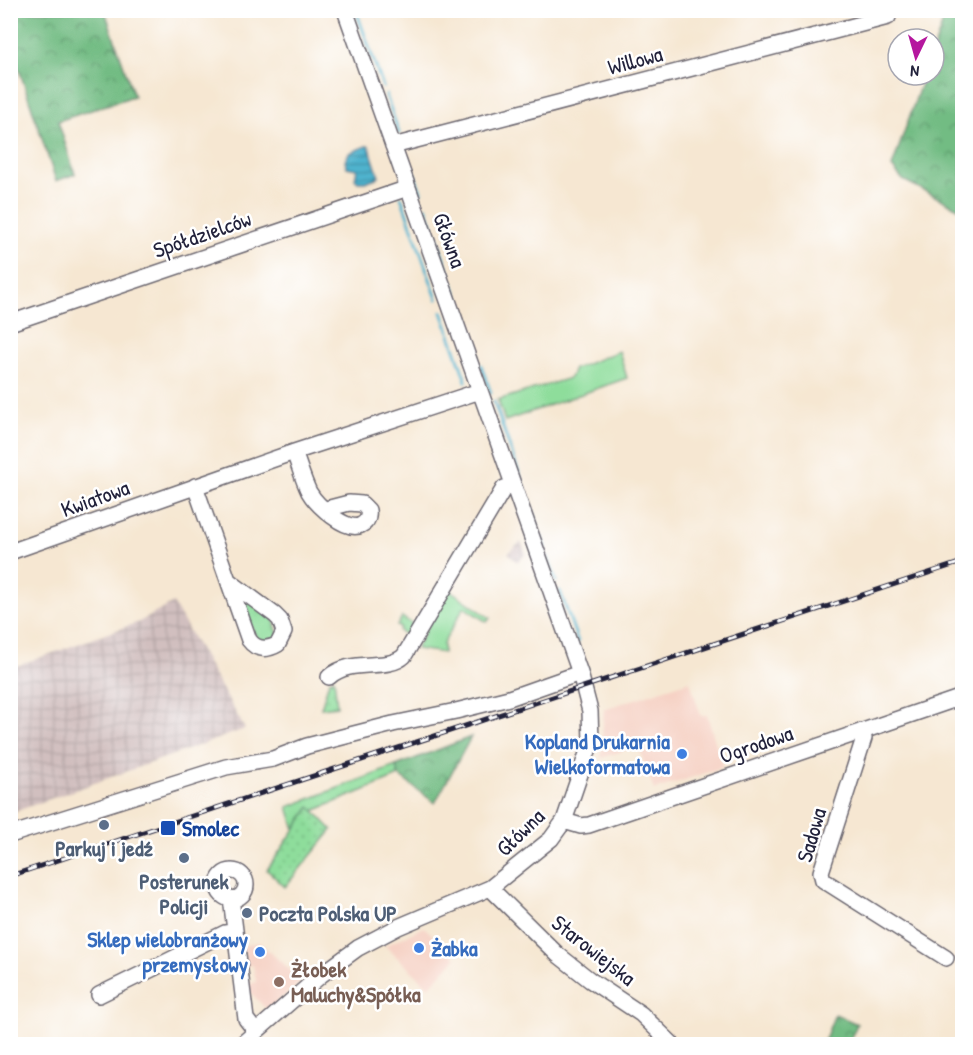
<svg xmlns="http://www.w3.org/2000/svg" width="973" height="1055" viewBox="0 0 973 1055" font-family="'Patrick Hand',sans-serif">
	<defs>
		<pattern id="industrial-grid" width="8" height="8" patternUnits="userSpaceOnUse" patternTransform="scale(1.5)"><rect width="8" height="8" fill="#d1bfbf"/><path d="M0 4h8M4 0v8" fill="none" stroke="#b3a4a5"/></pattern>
		<pattern id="forest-crowns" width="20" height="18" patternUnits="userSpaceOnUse" patternTransform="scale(1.5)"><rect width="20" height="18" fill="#72bc83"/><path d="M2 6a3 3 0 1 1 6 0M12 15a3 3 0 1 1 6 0" fill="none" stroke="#5d986c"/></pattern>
		<pattern id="park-crowns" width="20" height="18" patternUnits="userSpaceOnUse" patternTransform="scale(1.5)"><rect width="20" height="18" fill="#8edd9b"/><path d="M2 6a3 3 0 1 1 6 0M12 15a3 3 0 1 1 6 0" fill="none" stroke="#7abd86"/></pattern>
		<pattern id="garden-dots" width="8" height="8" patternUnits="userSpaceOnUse" patternTransform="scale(1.5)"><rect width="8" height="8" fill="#8edd9b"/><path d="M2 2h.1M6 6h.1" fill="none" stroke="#7abd86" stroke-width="1.8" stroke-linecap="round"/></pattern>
		<pattern id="water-rules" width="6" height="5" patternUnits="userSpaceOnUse" patternTransform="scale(1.5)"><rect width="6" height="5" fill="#4fb3ce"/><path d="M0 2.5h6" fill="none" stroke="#4191a8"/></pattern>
	</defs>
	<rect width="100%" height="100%" fill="#fff"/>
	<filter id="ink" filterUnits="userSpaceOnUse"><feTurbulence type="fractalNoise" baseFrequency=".0167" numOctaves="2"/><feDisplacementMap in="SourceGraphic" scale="12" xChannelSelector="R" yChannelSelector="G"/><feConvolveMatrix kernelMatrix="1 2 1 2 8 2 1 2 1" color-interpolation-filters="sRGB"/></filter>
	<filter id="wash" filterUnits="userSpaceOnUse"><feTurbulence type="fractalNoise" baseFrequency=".008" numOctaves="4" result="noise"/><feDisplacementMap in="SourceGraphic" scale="24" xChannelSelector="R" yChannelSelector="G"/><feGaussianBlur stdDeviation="1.35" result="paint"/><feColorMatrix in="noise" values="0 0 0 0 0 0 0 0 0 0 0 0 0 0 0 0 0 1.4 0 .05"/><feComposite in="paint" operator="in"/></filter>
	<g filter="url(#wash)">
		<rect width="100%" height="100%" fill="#f6e7d2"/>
		<path fill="#f6d2c5" d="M 690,681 L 701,716 L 707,715 L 723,767 L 654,790 L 638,746 L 601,758 L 604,709 Z
			M 424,927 L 456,958 L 429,987 L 385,946 Z
			M 259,942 L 302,981 L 267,1010 L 249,991 L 248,984 L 256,982 L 253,965 L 246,966 L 243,946 Z"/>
		<path fill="url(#industrial-grid)" d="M 521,542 L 526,554 L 517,562 L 508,553 Z
			M 173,603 L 245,729 L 11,813 L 11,668 L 139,622 Z"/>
		<path fill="#8edd9b" stroke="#58806b" stroke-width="1.5" d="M 619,351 L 627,378 L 505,421 L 498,400 L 570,378 L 574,369 Z
			M 447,588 L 490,618 L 487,622 L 464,607 L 443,644 L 443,653 L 416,649 Z
			M 396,766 L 399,776 L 313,811 L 310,808 L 295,829 L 288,807 Z"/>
		<path fill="url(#forest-crowns)" stroke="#4a6f5f" stroke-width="1.5" d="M 10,11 L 105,11 L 134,96 L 58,121 L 75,174 L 56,181 L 11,45 Z
			M 947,11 L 962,11 L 962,210 L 903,180 L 892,167 L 924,75 L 934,75 L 934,48 Z
			M 471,737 L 435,803 L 399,776 L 396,766 Z
			M 835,1014 L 857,1024 L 849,1044 L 823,1044 Z"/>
		<path fill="url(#park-crowns)" stroke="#58806b" stroke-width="1.5" d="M 244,597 L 273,618 L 279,637 L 259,644 L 239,600 Z"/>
		<path fill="url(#garden-dots)" stroke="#58806b" stroke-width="1.5" d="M 402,617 L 418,628 L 412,638 L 399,631 L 400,628 L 397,626 Z
			M 334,678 L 337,706 L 321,708 L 329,681 Z
			M 310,807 L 332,830 L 285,887 L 267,870 Z"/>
		<path fill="url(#water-rules)" stroke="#386a84" stroke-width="1.5" d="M 366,146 L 369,146 L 379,177 L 365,182 L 358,182 L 355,179 L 357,169 L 347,167 L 345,161 L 349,153 Z"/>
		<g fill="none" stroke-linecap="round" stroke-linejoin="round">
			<path stroke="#4fb3ce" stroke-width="3" d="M 356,10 L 383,87
				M 386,95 L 399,133
				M 407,156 L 421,192
				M 401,197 L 437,299
				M 426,207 L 432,225
				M 436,235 L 449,274
				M 453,284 L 457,297
				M 461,306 L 478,356
				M 442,312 L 449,332
				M 450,335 L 466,381
				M 481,365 L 491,393
				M 494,402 L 522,482
				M 525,492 L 537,524
				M 541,537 L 545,547
				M 548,557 L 556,581
				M 560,591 L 578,642"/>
		</g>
	</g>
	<g filter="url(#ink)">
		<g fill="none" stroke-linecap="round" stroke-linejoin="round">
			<defs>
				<path id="minor" d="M 393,146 L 888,17
					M 10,323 L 408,188
					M 294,452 C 299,465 303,480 309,492 C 316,504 346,533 361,525 C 368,522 369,516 368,510 L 362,504 L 349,503 L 326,509
					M 195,486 L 249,640 C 257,651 268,650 278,644 L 284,632 L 280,620 L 275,615 L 229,581
					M 10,552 L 294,452 L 480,391
					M 329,677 C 351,657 387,672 404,656 L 504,488 L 513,485
					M 862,731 L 864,738 L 821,872 L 823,880 L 946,958
					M 564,821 L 581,826 L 589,825 L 962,697
					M 10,835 L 226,767 L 273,759 L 307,746 L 393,724 L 456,711 L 509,698 L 580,673
					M218 885a14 14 0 1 1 28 0a14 14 0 1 1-28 0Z
					M 490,888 L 557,954 L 590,980 L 641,1014 L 672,1044
					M 231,898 L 246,1019 L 256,1032
					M 99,995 L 225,933 L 234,932
					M 242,1044 L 321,975 L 358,948 L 398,927 L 490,888 L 551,839 L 564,821 L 591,742 L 590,711 L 580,673 L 345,10"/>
			</defs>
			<use href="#minor" stroke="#6c6770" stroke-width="18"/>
			<use href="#minor" stroke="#fff" stroke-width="15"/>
			<defs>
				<path id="rail" d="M 10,876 L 962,562"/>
			</defs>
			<use href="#rail" stroke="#22223b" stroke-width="5"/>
			<use href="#rail" stroke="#fff" stroke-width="3" stroke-dasharray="9" stroke-linecap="butt"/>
		</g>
	</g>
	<g fill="#3f7fe0" stroke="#fff" stroke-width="2">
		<circle cx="682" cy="754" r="6"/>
		<circle cx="419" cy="948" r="6"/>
		<circle cx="260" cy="952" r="6"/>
	</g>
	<g fill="#5c6f8a" stroke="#fff" stroke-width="2">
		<circle cx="104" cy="825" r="6"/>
		<circle cx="184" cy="858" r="6"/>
		<circle cx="247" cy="913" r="6"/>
	</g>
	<rect fill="#1a4fb4" stroke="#fff" stroke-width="2" x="160" y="820" width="16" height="16" rx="3"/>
	<circle fill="#8d6e63" stroke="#fff" stroke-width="2" cx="279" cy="982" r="6"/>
	<g text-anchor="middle" stroke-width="5" stroke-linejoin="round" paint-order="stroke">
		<g font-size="22" fill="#22223b" stroke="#fff">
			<text transform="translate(635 60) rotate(-15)" y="8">Willowa</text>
			<text transform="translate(202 234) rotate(-19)" y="8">Spółdzielców</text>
			<text transform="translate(450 240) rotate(70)" y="8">Główna</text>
			<text transform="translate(95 498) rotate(-20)" y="8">Kwiatowa</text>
			<text transform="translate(756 744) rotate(-19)" y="8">Ogrodowa</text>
			<text transform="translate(520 832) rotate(-44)" y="8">Główna</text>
			<text transform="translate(811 835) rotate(-74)" y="8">Sadowa</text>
			<text transform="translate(594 950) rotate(38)" y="8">Starowiejska</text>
		</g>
		<g font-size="22" font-weight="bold" fill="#366cbe" stroke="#fff" text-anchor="end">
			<text x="670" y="749">Kopland Drukarnia<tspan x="670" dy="25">Wielkoformatowa</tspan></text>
			<text x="248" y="947">Sklep wielobranżowy<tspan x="248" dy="25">przemysłowy</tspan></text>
			<text x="431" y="956" text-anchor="start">Żabka</text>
		</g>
		<g font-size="22" font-weight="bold" fill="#164399" stroke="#fff" text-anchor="start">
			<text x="182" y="836">Smolec</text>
		</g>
		<g font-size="22" font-weight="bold" fill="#4e5e75" stroke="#fff">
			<text x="104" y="856">Parkuj i jedź</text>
			<text x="184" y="889">Posterunek<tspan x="184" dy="25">Policji</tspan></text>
			<text x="259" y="921" text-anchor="start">Poczta Polska UP</text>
		</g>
		<g font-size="22" font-weight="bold" fill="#785e54" stroke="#fff" text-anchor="start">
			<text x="291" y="977">Żłobek<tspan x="291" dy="25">Maluchy&amp;Spółka</tspan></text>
		</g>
	</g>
	<rect width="973" height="1055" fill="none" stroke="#fff" stroke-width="36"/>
	<g transform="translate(916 57) rotate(185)"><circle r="28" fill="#ffffff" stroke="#a7a7b1" stroke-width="1.5"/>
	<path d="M0-4.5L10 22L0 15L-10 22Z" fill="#b5179e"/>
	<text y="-9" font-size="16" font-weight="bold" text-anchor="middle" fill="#22223b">N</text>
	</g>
</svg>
